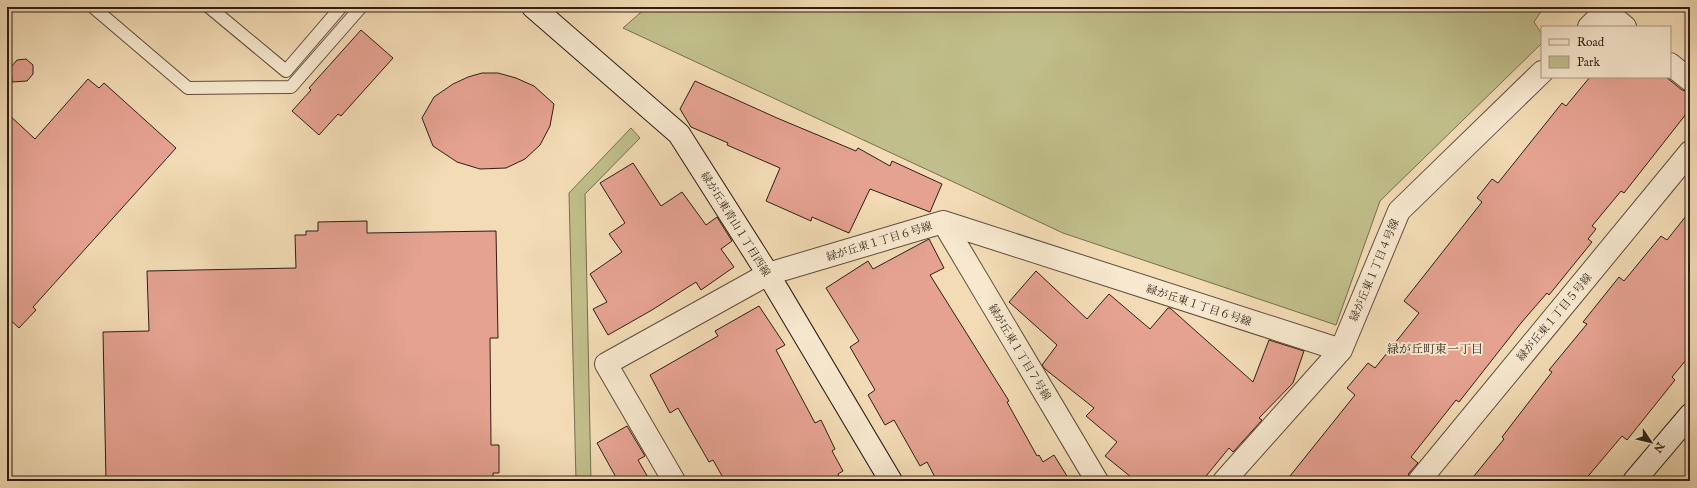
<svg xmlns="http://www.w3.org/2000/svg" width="1697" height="488" viewBox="0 0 1697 488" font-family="'IM FELL English','Noto Serif JP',serif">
	<rect width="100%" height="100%" fill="#f2dbb5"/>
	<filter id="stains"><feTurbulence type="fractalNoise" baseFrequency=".005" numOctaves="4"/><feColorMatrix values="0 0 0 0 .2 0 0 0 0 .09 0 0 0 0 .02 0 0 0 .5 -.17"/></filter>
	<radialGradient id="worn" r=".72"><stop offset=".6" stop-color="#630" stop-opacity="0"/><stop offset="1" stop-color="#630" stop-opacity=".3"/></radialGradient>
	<path fill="#c0be8a" stroke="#786e50" d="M 647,7 L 1544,7 L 1534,22 L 1542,34 L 1542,43 L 1380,201 L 1336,325 L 1063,233 L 623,28 Z
		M 631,128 L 640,138 L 585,194 L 591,481 L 576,481 L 569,193 Z"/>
	<path fill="#e5a291" stroke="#2f1e16" d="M 361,30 L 393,58 L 341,116 L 338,114 L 319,135 L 292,111 L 311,90 L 309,88 Z
		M 26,59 L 33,65 L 33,74 L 27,81 L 12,82 L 11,67 L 17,60 Z
		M 482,73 L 498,73 L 516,78 L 534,86 L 554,104 L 550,126 L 540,145 L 525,159 L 506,168 L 480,169 L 457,162 L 433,146 L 422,118 L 434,97 L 453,84 L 468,77 Z
		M 1590,77 L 1666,77 L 1682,90 L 1690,92 L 1690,109 L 1624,193 L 1621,191 L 1592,226 L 1596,229 L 1588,239 L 1592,242 L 1549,295 L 1547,293 L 1521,323 L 1459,402 L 1456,400 L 1411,457 L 1418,463 L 1409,473 L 1407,481 L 1286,481 L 1355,395 L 1347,388 L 1368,363 L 1375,368 L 1419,313 L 1404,301 L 1482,202 L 1477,198 L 1492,179 L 1498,183 L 1562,103 L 1566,106 Z
		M 88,79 L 99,88 L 104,83 L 176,148 L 33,307 L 36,310 L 19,328 L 7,317 L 7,113 L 35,139 Z
		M 695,81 L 777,118 L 856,151 L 858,148 L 890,166 L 892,161 L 942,184 L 930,212 L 870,189 L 849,233 L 812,217 L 811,221 L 766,201 L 780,168 L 727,145 L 728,143 L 691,127 L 680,109 Z
		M 633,163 L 661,206 L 682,192 L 706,225 L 717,217 L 732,241 L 721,249 L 734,267 L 701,290 L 696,282 L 652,310 L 608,335 L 593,309 L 607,302 L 590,274 L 622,252 L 609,234 L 625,223 L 600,183 Z
		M 1690,211 L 1690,355 L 1672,377 L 1675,380 L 1627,440 L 1622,436 L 1584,481 L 1470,481 L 1504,439 L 1502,437 L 1552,372 L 1549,370 L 1587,324 L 1583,322 L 1619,277 L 1624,281 L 1661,236 L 1667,240 Z
		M 367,221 L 367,233 L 496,231 L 498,338 L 490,338 L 491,445 L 499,445 L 499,473 L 493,473 L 493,481 L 106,481 L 103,332 L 149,331 L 147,271 L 296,268 L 295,235 L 306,235 L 306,231 L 318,231 L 318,222 Z
		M 929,239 L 944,268 L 930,275 L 1009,401 L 1007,402 L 1037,456 L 1039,455 L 1043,462 L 1054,455 L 1070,481 L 937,481 L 927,462 L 920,466 L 894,420 L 885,425 L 868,395 L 875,390 L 850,347 L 859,341 L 826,288 L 868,261 L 873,269 Z
		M 1036,271 L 1087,319 L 1109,294 L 1150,329 L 1168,308 L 1170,308 L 1253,382 L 1269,340 L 1304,351 L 1293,383 L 1259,418 L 1262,420 L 1233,452 L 1229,448 L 1202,481 L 1136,481 L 1105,456 L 1117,442 L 1086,416 L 1094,408 L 1045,369 L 1042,365 L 1057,345 L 1009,302 Z
		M 759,306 L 785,345 L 776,350 L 815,423 L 821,420 L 835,449 L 832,451 L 843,471 L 838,474 L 841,481 L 725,481 L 713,460 L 709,462 L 678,408 L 670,413 L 650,375 L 718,336 L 715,331 Z
		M 627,426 L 645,456 L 638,460 L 650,481 L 618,481 L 597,443 Z"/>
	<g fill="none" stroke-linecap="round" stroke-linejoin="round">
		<defs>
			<path id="lane" d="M 93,7 L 188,88 L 291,87 L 361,7
				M 209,7 L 286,71 L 341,7"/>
			<path id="street" d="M 1606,11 L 1625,27
				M 1589,27 L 1609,7
				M 1670,64 L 1690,80
				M 943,222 L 1097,481
				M 674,481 L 606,364 L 768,274 L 943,222 L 1341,350
				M 1224,481 L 1341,350 L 1399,211 L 1542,72
				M 1419,481 L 1690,152"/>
			<path id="secondary" d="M 533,7 L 679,134 L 768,274 L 891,481
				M 1634,481 L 1690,415"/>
		</defs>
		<use href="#lane" stroke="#604d3e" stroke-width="14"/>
		<use href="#street" stroke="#604d3e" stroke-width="24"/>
		<use href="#secondary" stroke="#2f1e16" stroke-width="24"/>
		<use href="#lane" stroke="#f7e8cf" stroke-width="12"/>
		<use href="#street" stroke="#f7e8cf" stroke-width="22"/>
		<use href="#secondary" stroke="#f7e8cf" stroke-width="22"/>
	</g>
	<g text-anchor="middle" stroke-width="4" stroke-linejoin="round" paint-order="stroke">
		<g font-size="11" fill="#2f1e16" stroke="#f7e8cf">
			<text transform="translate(736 224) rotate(58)" y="4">緑が丘東青山１丁目西線</text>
			<text transform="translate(879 241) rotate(-17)" y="4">緑が丘東１丁目６号線</text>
			<text transform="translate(1374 270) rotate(-67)" y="4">緑が丘東１丁目４号線</text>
			<text transform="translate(1199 305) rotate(18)" y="4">緑が丘東１丁目６号線</text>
			<text transform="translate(1554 317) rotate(-50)" y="4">緑が丘東１丁目５号線</text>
			<text transform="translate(1020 352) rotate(59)" y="4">緑が丘東１丁目７号線</text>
		</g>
		<g font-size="12" fill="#2f1e16" stroke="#f7e8cf">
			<text x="1435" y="353">緑が丘町東一丁目</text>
		</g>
	</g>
	<rect width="1697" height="488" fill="none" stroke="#f2dbb5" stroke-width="24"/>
	<rect x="8" y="8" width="1681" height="472" fill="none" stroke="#2f1e16" stroke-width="2"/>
	<rect x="12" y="12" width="1673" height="464" fill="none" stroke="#2f1e16"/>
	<rect x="1541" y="26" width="130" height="52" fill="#f7e8cf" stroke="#a79785"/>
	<rect x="1549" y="39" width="20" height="6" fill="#f7e8cf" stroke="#a79785"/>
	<text x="1577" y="46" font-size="12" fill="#2f1e16">Road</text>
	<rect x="1549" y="56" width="20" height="12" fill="#c0be8a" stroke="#a79785"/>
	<text x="1577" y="66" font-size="12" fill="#2f1e16">Park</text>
	<g transform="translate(1651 442) rotate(125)" stroke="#f7e8cf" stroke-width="3" paint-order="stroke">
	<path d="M0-3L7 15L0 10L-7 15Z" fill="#2f1e16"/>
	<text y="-6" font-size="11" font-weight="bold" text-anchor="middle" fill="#2f1e16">N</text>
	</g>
	<rect width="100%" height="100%" filter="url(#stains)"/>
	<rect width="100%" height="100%" fill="url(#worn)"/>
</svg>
